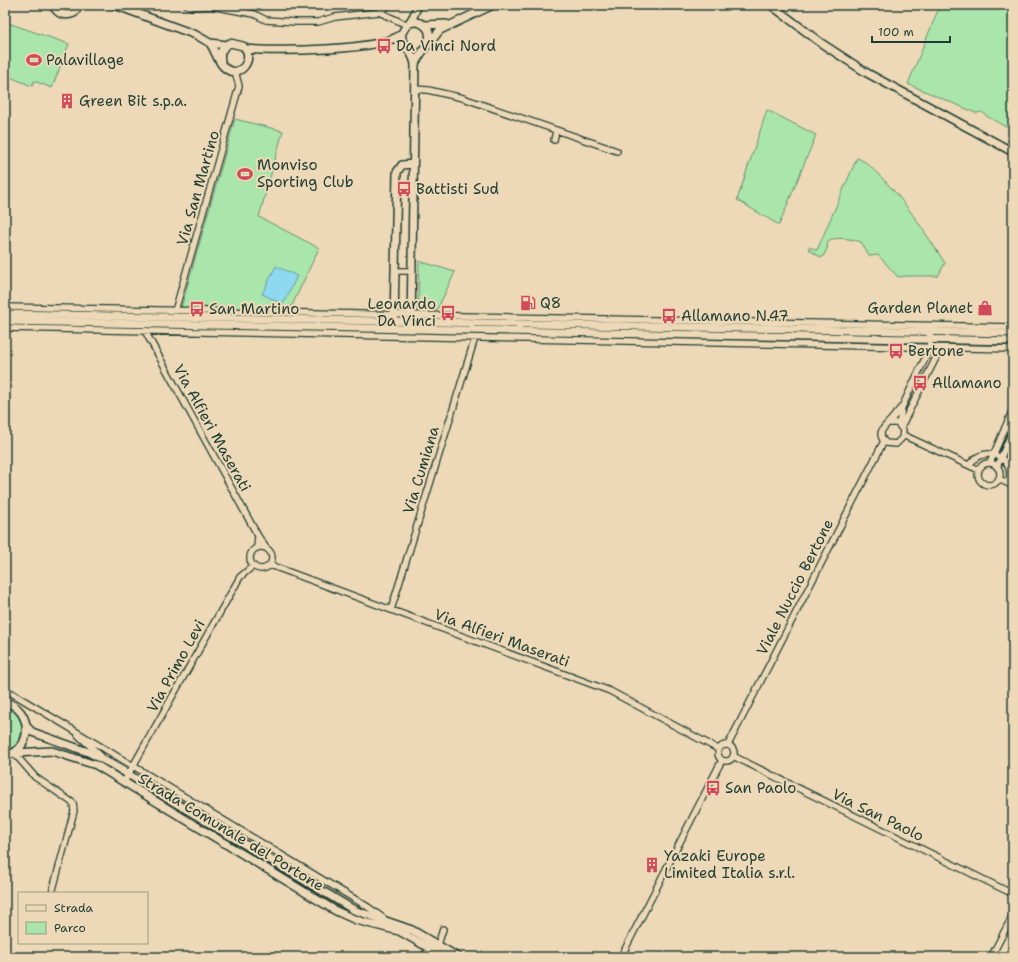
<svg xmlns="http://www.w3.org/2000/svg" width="1018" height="962" viewBox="0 0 1018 962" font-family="'Shantell Sans',sans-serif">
	<rect width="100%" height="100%" fill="#edd9b7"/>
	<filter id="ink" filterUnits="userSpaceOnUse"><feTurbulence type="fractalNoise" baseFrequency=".025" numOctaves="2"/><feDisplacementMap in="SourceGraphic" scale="8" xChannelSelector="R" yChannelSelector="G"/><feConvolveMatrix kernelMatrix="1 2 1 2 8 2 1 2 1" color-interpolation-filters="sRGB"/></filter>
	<g filter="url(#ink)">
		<path fill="#aae5ab" stroke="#649170" d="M 940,5 L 1013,5 L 1013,127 L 1008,125 L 1006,127 L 988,117 L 982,112 L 976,113 L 908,84 Z
			M 5,22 L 69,44 L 52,88 L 34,81 L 32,86 L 5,75 Z
			M 767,110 L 816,135 L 779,225 L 737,200 Z
			M 235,119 L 283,131 L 259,217 L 319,248 L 290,310 L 181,308 Z
			M 857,158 C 866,161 871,167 877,173 C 905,200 924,231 945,263 L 938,276 L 906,276 L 898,277 L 878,255 L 869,256 L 861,242 C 853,239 835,236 828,241 L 827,249 L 823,257 L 820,257 L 808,249 L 809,247 L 817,250 Z
			M 419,261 L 455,272 L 437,310 L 418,309 Z
			M 5,706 C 27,715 27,743 5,752 Z"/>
		<path fill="#8fd9f0" stroke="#629ba5" d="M 276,266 L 297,276 L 283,304 L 262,294 Z"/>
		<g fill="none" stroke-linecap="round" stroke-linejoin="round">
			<defs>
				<path id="street" d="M 187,5 L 192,7 L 211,6 L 254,14 L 266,20 L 296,22 L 318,22 L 335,17 L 379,12 L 407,25
					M 379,12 L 389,5
					M 414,89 L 428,90 L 463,98 L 617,151
					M 554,140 L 556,131
					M 395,271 L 411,271
					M 5,307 L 1013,327
					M 175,311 L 236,97 L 239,86 L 235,71
					M 5,328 L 1013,349
					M 145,331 L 258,536
					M 889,423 L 897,423 L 903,430 L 902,438 L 896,444 L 886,443 C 876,434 883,428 890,421 C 894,417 897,412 901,408
					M 899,425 L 902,407 L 930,348 L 929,328
					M 901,427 L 941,348
					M 903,435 L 979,470
					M 990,463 L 1013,409
					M978 474a11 11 0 1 1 22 0a11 11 0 1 1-22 0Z
					M 969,465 C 985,442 1018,459 1008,483
					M 997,467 L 1013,429
					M 999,479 L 1013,486
					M250 558a11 11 0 1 1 22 0a11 11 0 1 1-22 0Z
					M 257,548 L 258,536 L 266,548
					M 270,565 L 610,691 L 718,749
					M 391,610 L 475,338
					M 5,689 L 368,907 L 383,918
					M 78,735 L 101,756
					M718 753a8 8 0 1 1 16 0a8 8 0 1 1-16 0Z
					M 728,745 L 884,441
					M 14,753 L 35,777 L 73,803 L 74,811 L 52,893
					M 733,756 L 1013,894
					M 5,763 L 9,755
					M 124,782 L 240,577 L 253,566
					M 421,957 L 438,945 L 443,929
					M 621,957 L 722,760
					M 991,957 L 1013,915"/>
				<path id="secondary" d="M 53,5 C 57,14 65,17 74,13 L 80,5
					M 115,5 L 196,35 L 210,43 L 227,45
					M 771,5 L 821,43 L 867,73 L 1013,152
					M 409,23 C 415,22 419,21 424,25 C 439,37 419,53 415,64
					M 424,25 L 446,24
					M 210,43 C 215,50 218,63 225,68 C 240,80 256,58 243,46 L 230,43 C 222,47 219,53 221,61
					M 428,45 L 440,30 L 493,5
					M 246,49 C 271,52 385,51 401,34
					M 5,314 L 1013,333
					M 5,321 L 1013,341
					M 394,321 L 397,172 L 402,165 L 413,164
					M 411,325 L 415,64 C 412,50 407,52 403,42 C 398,31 408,26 413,17 C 415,13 416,9 418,5
					M 5,702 C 33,709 34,750 5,756
					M 27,727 L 32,732 L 88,752 L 111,764 L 354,910 L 412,930 L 458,957
					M 14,753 L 52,751 L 96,765 L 336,911 L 356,920 L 399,931 L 445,957"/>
			</defs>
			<use href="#street" stroke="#1f3d34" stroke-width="8"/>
			<use href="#secondary" stroke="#1f3d34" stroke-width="10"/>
			<use href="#street" stroke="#edd9b7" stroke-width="5.5"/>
			<use href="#secondary" stroke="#edd9b7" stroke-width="7"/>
		</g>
	</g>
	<defs>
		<symbol id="bus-bare" viewBox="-9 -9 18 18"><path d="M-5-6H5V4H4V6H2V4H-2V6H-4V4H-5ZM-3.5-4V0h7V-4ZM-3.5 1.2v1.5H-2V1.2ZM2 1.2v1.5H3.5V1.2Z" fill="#d1495b" stroke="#edd9b7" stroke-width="2.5" paint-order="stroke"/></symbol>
		<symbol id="stadium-bare" viewBox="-9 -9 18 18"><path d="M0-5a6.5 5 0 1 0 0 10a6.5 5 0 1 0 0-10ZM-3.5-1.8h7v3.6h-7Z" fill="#d1495b" stroke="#edd9b7" stroke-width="2.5" paint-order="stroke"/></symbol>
		<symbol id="building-bare" viewBox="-9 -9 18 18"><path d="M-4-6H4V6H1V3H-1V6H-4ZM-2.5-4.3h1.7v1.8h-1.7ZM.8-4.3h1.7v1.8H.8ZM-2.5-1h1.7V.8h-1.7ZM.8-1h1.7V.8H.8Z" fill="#d1495b" stroke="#edd9b7" stroke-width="2.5" paint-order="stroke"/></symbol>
		<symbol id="fuel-bare" viewBox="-9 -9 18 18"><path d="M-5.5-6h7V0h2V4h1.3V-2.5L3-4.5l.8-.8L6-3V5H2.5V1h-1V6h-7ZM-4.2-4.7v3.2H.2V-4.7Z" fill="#d1495b" stroke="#edd9b7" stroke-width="2.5" paint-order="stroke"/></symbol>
		<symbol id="shop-bare" viewBox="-9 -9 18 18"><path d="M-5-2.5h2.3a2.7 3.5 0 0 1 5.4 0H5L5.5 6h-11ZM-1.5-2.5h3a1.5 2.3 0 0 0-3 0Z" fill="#d1495b" stroke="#edd9b7" stroke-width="2.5" paint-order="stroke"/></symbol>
	</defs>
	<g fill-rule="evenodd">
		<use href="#bus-bare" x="373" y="35" width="22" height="22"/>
		<use href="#stadium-bare" x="23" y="49" width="22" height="22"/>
		<use href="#building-bare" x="56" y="90" width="22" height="22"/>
		<use href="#stadium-bare" x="234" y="163" width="22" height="22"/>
		<use href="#bus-bare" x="393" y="178" width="22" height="22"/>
		<use href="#fuel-bare" x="517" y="292" width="22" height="22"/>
		<use href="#shop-bare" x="974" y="297" width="22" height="22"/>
		<use href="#bus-bare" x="186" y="298" width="22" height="22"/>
		<use href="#bus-bare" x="437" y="302" width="22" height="22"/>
		<use href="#bus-bare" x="658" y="305" width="22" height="22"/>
		<use href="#bus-bare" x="885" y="340" width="22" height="22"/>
		<use href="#bus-bare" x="909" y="372" width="22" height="22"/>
		<use href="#bus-bare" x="702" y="777" width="22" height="22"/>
		<use href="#building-bare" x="641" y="854" width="22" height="22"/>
	</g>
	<g text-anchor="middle" stroke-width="4" stroke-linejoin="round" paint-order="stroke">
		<g font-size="15" fill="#1f3d34" stroke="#edd9b7" text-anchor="start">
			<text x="396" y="51">Da Vinci Nord</text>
			<text x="46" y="65">Palavillage</text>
			<text x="79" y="106">Green Bit s.p.a.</text>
			<text x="257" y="170">Monviso<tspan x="257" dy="17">Sporting Club</tspan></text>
			<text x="416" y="194">Battisti Sud</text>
			<text x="540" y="308">Q8</text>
			<text x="436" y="309" text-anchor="end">Leonardo<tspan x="436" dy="17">Da Vinci</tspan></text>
			<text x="973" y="313" text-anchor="end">Garden Planet</text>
			<text x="209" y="314">San Martino</text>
			<text x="681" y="321">Allamano N.47</text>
			<text x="908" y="356">Bertone</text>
			<text x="932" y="388">Allamano</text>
			<text x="725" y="793">San Paolo</text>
			<text x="664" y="861">Yazaki Europe<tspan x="664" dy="17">Limited Italia s.r.l.</tspan></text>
		</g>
		<g font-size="15" fill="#1f3d34" stroke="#edd9b7">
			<text transform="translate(198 188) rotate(-74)" y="5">Via San Martino</text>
			<text transform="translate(212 428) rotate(61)" y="5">Via Alfieri Maserati</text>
			<text transform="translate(421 470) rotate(-73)" y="5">Via Cumiana</text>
			<text transform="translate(795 587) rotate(-63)" y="5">Viale Nuccio Bertone</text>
			<text transform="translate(502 638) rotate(20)" y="5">Via Alfieri Maserati</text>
			<text transform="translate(176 666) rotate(-61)" y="5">Via Primo Levi</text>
			<text transform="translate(878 815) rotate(26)" y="5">Via San Paolo</text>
			<text transform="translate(231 832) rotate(31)" y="5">Strada Comunale del Portone</text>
		</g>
	</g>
	<rect width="1018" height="962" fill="none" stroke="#edd9b7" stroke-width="20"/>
	<rect x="10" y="10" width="998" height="942" fill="none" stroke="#1f3d34" stroke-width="1.5" filter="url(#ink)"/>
	<rect x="18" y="892" width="130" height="52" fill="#edd9b7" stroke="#9b9b83"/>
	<rect x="26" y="905" width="20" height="6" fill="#edd9b7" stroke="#9b9b83"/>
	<text x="54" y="912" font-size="12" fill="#1f3d34">Strada</text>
	<rect x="26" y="922" width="20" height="12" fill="#aae5ab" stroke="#9b9b83"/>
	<text x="54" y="932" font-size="12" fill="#1f3d34">Parco</text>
	<path d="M872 36v6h78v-6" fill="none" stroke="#1f3d34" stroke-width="2"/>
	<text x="878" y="36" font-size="12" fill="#1f3d34" stroke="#edd9b7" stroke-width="3" paint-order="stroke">100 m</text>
</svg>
